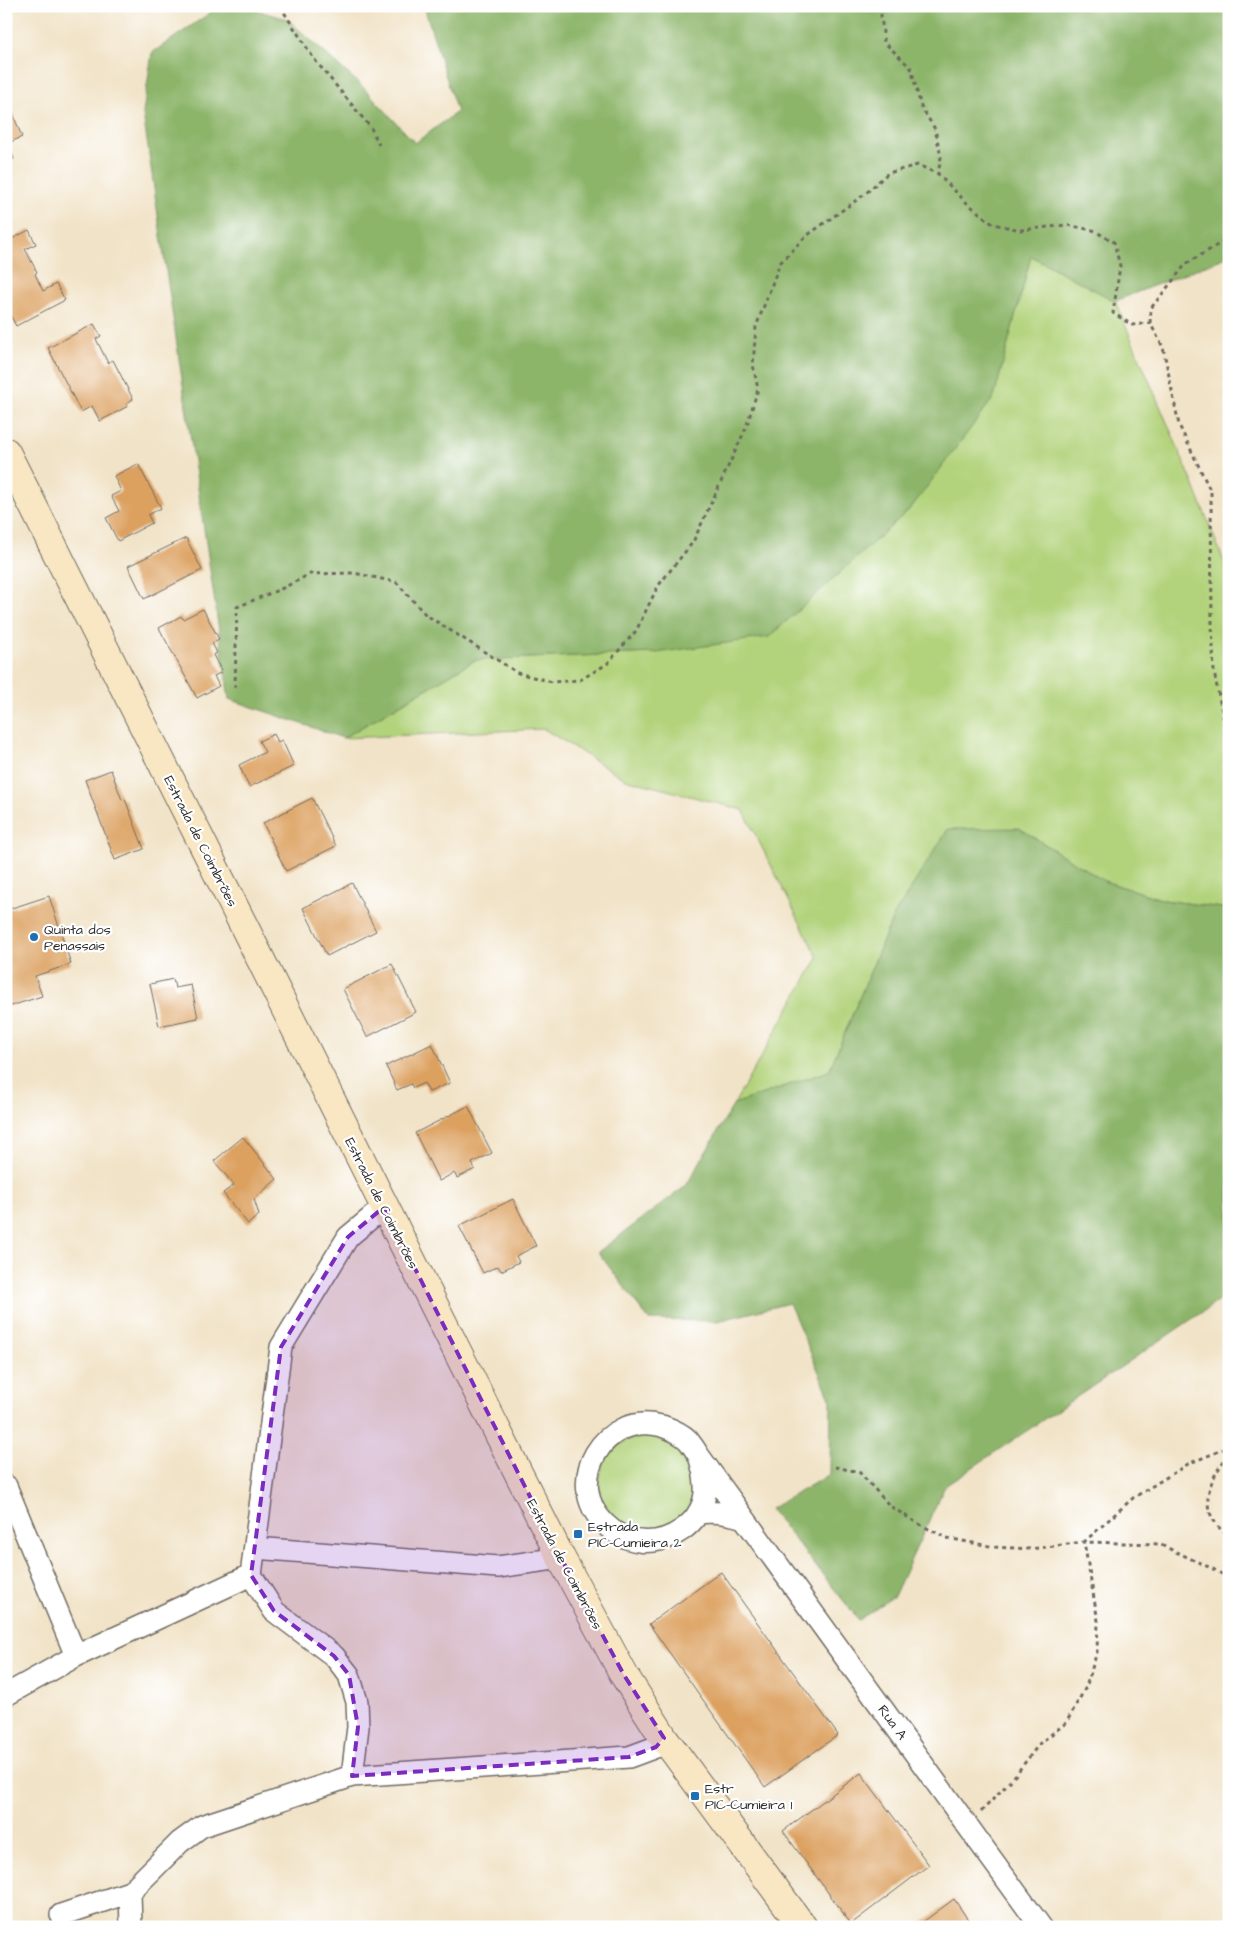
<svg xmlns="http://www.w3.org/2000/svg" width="1235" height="1933" viewBox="0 0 1235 1933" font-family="'Architects Daughter',sans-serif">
	<rect width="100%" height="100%" fill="#fff"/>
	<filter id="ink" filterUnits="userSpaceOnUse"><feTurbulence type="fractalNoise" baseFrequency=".02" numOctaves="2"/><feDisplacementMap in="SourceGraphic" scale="10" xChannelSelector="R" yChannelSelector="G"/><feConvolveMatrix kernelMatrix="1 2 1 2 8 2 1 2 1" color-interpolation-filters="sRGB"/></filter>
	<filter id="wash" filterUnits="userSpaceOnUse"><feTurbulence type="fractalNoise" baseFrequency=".0096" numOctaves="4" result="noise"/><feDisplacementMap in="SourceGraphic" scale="20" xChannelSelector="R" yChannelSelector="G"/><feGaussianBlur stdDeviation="1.12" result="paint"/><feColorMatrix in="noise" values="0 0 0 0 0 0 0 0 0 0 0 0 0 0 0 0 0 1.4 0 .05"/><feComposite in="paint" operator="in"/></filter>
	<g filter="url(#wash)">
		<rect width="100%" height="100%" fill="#f1e3c7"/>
		<path fill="#b2d37b" stroke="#6e7f53" d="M 1031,255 L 1115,301 L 1192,481 L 1229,574 L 1229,909 L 1164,900 L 1104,881 L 1019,828 L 893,917 L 829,1071 L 734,1104 L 818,958 L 743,810 L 625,779 L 544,729 L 343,738 L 475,660 L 656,653 L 994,397 Z
			M599 1484a48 48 0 1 1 96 0a48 48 0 1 1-96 0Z"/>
		<path fill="#8db56b" stroke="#5c704b" d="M 220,6 L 242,6 L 287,19 L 365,89 L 415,143 L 457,112 L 424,6 L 1229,6 L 1229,256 L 1115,301 L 1031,256 L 994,397 L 911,508 L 769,637 L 656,653 L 475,660 L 343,738 L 229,699 L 143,113 L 152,53 Z
			M 1019,828 L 1104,881 L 1164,900 L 1229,909 L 1229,1294 L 945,1486 L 894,1596 L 859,1620 L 770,1509 L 830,1474 L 831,1400 L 789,1303 L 718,1321 L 649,1320 L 598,1252 L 686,1186 L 734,1104 L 829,1071 L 893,917 L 948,829 Z"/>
		<g id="blocks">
			<path fill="#dca05f" d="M 11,109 L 22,137 L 8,143 L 14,159 L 6,162 L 6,111 Z
				M 29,230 L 36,244 L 25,249 L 37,272 L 35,274 L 43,291 L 56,284 L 65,300 L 16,326 L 6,307 L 6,242 Z
				M 94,324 L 101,336 L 96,339 L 108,363 L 113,360 L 133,399 L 127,403 L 128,406 L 100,421 L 92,406 L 81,412 L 48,348 Z
				M 138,464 L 161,508 L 148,515 L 152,523 L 118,541 L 106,518 L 119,511 L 111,496 L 121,491 L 114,476 Z
				M 186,538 L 202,570 L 144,599 L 128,566 Z
				M 203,609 L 219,639 L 212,643 L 217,653 L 213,655 L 222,672 L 214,676 L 219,686 L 197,698 L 159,628 L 181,616 L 183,619 Z
				M 274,734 L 278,742 L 282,740 L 294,766 L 249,787 L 239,765 L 265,752 L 259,741 Z
				M 111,770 L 122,800 L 125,799 L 144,849 L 115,860 L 85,780 Z
				M 312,798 L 336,846 L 286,871 L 263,823 Z
				M 352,883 L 376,931 L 327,956 L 303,908 Z
				M 49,896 L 71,964 L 35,976 L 42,996 L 8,1007 L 6,1002 L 6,910 Z
				M 392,964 L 416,1012 L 367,1037 L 343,989 Z
				M 173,979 L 175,988 L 191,985 L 198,1018 L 159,1026 L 150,984 Z
				M 432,1044 L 450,1083 L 429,1092 L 424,1083 L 413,1088 L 411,1084 L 397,1090 L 386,1066 Z
				M 468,1106 L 492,1153 L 472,1163 L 475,1169 L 457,1178 L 454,1173 L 439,1181 L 415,1133 Z
				M 243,1137 L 277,1179 L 254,1199 L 259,1215 L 248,1224 L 223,1193 L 234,1185 L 214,1161 Z
				M 513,1199 L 536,1246 L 516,1256 L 519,1262 L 501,1271 L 498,1266 L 483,1273 L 459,1226 Z
				M 721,1572 L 838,1735 L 765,1787 L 649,1624 Z
				M 861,1773 L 929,1865 L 851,1924 L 783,1831 Z
				M 954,1899 L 973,1927 L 916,1927 Z"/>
		</g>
	</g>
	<g filter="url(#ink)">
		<use href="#blocks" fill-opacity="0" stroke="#706b62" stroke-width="1"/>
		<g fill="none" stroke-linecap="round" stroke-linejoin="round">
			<defs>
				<path id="street" d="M 699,1456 C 703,1468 706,1479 705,1493 C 702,1524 668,1545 639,1541 C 625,1539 615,1534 605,1524 C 562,1483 604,1410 662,1426 C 671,1429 681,1433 688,1440 C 692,1445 696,1451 699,1456 L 1041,1927
					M 6,1486 L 76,1656
					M 698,1513 C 715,1511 728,1513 744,1518
					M 255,1548 L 498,1567 L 561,1558
					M 6,1695 L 76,1656 L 251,1575
					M 352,1776 L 358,1727 L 357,1702 L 349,1675 L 334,1656 L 274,1611 L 251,1575 L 281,1347 L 348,1237 L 384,1207
					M 130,1892 L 131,1927
					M 61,1915 L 130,1892 L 180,1842 L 202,1826 L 352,1776 L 629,1757 L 656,1747 L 664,1738"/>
				<path id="secondary" d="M 6,452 L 561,1558 L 624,1675 L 664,1738 L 803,1927"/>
			</defs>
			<use href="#street" stroke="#706b62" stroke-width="24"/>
			<use href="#secondary" stroke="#706b62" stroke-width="30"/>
			<path stroke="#706b62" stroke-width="3" stroke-dasharray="4 4" stroke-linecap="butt" d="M 280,6 L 314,59 L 371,128 L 379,145
				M 880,6 L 884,42 L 911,68 L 921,107 L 935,129 L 941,157 L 938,174 L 967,203 L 993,224 L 1021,230 L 1067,225 L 1093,230 L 1114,242 L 1120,266 L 1113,313 L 1132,325 L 1150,323 L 1163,347 L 1179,425 L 1211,492 L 1212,624 L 1214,672 L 1229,747
				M 1150,323 L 1151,308 L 1186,264 L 1229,238
				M 235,688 L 237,607 L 283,588 L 310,574 L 354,573 L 396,582 L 426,615 L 518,673 L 552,682 L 580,680 L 607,664 L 636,631 L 658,586 L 693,542 L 746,428 L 758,389 L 753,365 L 756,327 L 780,263 L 805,237 L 865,194 L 888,173 L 918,165 L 938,174
				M 1229,1454 C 1206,1484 1196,1510 1229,1537
				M 835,1467 L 859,1472 L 890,1506 L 917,1523 L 947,1538 L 995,1547 L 1030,1549 L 1084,1542 L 1159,1544 L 1213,1569 L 1229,1578
				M 981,1812 L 1013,1778 L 1040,1743 L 1066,1723 L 1086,1687 L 1097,1652 L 1098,1621 L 1084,1542 L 1133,1498 L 1188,1464 L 1229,1447"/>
			<use href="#street" stroke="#fff" stroke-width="21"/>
			<use href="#secondary" stroke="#f9e7c3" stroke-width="28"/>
		</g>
	</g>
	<path fill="#7b2cbf" fill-opacity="0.2" stroke="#7b2cbf" stroke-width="4" stroke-dasharray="10 6" stroke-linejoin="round" d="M 384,1207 L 561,1558 L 624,1675 L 664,1738 L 656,1747 L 629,1757 L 352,1776 L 358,1727 L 349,1675 L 334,1656 L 274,1611 L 251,1575 L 281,1347 L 348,1237 Z"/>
	<g fill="#1f6fb2" stroke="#fff" stroke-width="2">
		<circle cx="34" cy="937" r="5"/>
		<rect x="573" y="1529" width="10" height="10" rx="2.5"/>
		<rect x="690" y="1791" width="10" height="10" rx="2.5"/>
	</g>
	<g text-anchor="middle" stroke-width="4.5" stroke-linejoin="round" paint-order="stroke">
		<g font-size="14" fill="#2b2b2b" stroke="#fff">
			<text transform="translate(201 841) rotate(63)" y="5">Estrada de Coimbrões</text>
			<text transform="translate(382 1203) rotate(63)" y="5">Estrada de Coimbrões</text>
			<text transform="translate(565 1564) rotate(62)" y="5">Estrada de Coimbrões</text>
			<text transform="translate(893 1722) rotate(54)" y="5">Rua A</text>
		</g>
		<g font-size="14" fill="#2b2b2b" stroke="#fff" text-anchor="start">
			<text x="44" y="934">Quinta dos<tspan x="44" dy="16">Penassais</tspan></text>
			<text x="588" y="1531">Estrada<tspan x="588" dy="16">PIC-Cumieira 2</tspan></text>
			<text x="705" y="1793">Estr<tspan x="705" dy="16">PIC-Cumieira 1</tspan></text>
		</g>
	</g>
	<rect width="1235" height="1933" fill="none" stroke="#fff" stroke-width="25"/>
</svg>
